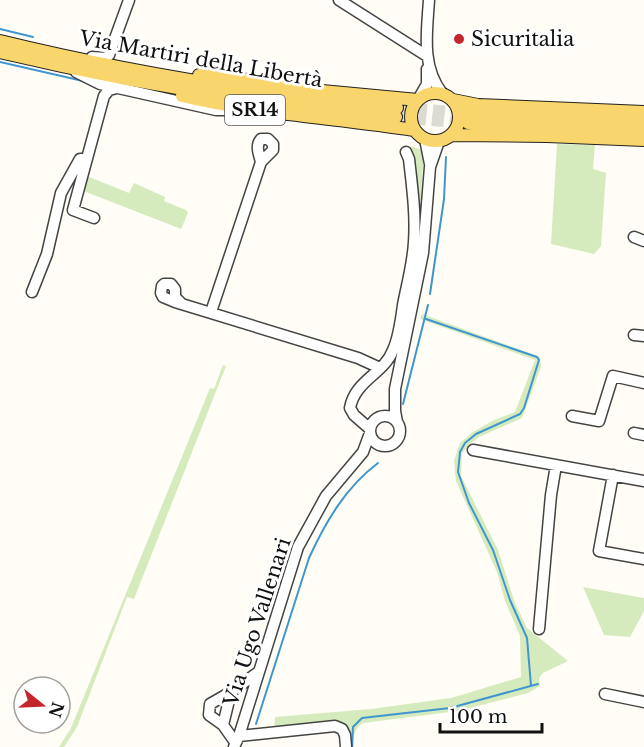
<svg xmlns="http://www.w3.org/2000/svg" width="644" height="747" viewBox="0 0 644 747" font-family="'Libre Baskerville',serif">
	<rect width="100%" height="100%" fill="#fffdf5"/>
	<path fill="#d5ebbd" d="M 557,144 L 595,145 L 593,169 L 606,173 L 601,246 L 594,254 L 551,244 Z
		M 411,146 L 424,151 L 417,254 L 417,206 Z
		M 84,175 L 129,193 L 134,183 L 165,197 L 164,201 L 186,210 L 188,213 L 181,229 L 81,190 Z
		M 422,314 L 540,357 L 541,367 L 522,418 L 479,437 L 469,445 L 462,453 L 461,476 L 498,550 L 515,603 L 527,628 L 568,661 L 543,673 L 539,678 L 540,686 L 528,693 L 458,711 L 363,723 C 354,729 353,737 354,747 L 349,747 L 345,728 L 274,730 L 275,717 L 371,709 L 451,698 L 521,677 L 520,636 L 505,601 L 497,572 L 456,481 L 454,461 L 460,443 L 473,432 L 494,420 L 515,412 L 535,360 L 420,319 Z
		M 223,365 L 226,366 L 134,599 L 127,597 L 77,727 L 64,747 L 59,747 L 71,728 L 210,388 L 214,389 Z
		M 583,587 L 644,598 L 644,611 L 630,637 L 604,635 Z"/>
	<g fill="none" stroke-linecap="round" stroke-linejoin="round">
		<path stroke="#3f96cf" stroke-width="2" d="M 0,29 L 33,37
			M 0,62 L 83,81
			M 430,294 L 444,199 L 446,157
			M 426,319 L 537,357 L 539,360 L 524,408 L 520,414 L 476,434 L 465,443 L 460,452 L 458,472 L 469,503 L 493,550 L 510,600 L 527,638 L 531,686
			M 403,404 L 428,305
			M 256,724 L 309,558 C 326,521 346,487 378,463
			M 352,747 L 353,727 L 362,718 L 450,708 L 538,684"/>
		<path stroke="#dbdad3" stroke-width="12" stroke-dasharray="12 6" stroke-linecap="butt" d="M 397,108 L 467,113
			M 396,117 L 468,123"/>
		<defs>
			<path id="minor" d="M 339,0 L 427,56
				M 429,0 C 427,32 421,66 442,93
				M 92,57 L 106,58 L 109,55 L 129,0
				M 76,72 L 100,84 L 136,92 L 216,110 L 240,110
				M 419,98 L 427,84 L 427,69
				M 425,139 L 430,164
				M 94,218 L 73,210 L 104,96 L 109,90 L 117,88
				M 634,237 L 644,241
				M 32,292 L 47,254 L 61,193 L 80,159 L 82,159
				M 182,304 L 175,297 L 175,289 L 171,284 L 164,284 L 162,286 L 161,293 L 163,297 L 175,302 L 358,358 L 380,368
				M 211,312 L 261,162 L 273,150 L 273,144 L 268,139 L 261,139 C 255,146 259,154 261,162
				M 634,335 L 644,336
				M370 431a15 15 0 1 1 30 0a15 15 0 1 1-30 0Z
				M 572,416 L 599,421 L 613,376 L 644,383
				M 397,422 L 395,411 L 395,389 L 423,253 L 430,167 L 439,141
				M 370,429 L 354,415 L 350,408 C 355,380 384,374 393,350 C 399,337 401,320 403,305 C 407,284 413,263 414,242 C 416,214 412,186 409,159 L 406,152
				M 634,433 L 644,435
				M 473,450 L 644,481
				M 613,475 L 599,551 L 644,559
				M 539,629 L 551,495 L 556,465
				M 231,692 L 210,704 L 209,715 L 223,725 L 235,742
				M 605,694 L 644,702
				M 223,725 L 231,692 L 257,673
				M 239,736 L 335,726 L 342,729 L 345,735 L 346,747
				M 234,747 L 239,736 L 298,547 L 326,496 L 363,452 L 370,433"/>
			<path id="major" d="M 0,41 C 131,73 263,94 397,108
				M 0,52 C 130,83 262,104 396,117
				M 199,75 L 221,76 L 322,91 L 418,100
				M411 117a24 24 0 1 1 48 0a24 24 0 1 1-48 0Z
				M 182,96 C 258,114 337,118 414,130
				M 453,100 L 478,105 L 644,112
				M 467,113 L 644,121
				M 468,123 L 644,131
				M 452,135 L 547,136 L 644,140"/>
		</defs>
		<use href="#minor" stroke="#444" stroke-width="13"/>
		<use href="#major" stroke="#222" stroke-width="14"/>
		<use href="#minor" stroke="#fff" stroke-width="10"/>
		<use href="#major" stroke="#f9d66b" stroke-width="12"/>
	</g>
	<circle fill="#c4262e" stroke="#fff" stroke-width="2" cx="459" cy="39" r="6"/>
	<g text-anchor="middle" stroke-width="6" stroke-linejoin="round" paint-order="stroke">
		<rect fill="#fff" stroke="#585858" stroke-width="1.5" x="225" y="95" width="60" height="30" rx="4.5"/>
		<g font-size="18" font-weight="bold" fill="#111">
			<text x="255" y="116">SR14</text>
		</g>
		<g font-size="20" fill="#111" stroke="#fff" text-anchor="start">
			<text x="471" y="46">Sicuritalia</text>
		</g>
		<g font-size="20" fill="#111" stroke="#fff">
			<text transform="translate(201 59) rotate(10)" y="7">Via Martiri della Libertà</text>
			<text transform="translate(257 622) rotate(-72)" y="7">Via Ugo Vallenari</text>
		</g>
	</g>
	<g transform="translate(42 705) rotate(108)"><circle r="28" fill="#ffffff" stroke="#a0a0a0" stroke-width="1.5"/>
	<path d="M0-4.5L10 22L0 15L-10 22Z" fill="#c4262e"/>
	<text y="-9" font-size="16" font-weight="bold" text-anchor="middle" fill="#111111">N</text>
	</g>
	<path d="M440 723v9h102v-9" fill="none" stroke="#111111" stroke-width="3"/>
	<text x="449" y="723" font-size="18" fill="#111111" stroke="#ffffff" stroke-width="4.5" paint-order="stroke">100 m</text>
</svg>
